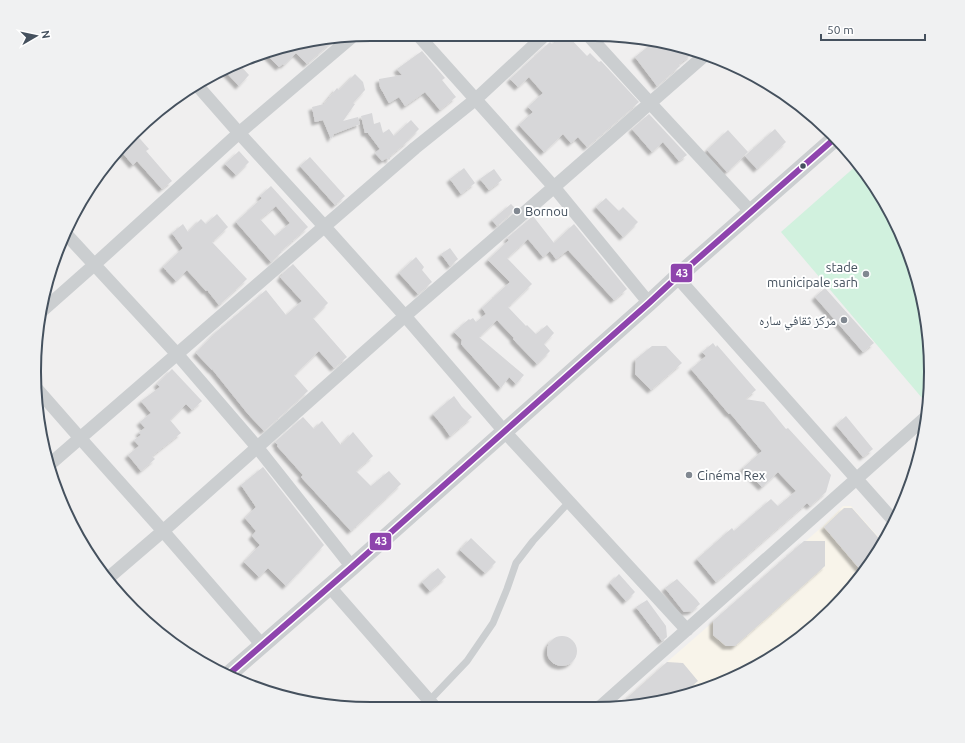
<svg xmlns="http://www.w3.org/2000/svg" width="965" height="743" viewBox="0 0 965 743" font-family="Ubuntu,'Noto Naskh Arabic',sans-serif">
	<defs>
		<filter id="shadow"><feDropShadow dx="-3.5" dy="3.5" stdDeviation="1" flood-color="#0004"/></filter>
	</defs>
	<rect width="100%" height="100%" fill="#f0efef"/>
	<path fill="#f8f4ea" d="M 843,506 L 851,506 L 883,542 L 874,559 L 832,610 L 781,652 L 702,691 L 637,706 L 618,706 L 667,662 L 823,526 Z"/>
	<path fill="#d1f1de" d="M 857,165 L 874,184 L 905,243 L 925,306 L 931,372 L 928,405 L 781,232 Z"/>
	<path fill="#d7d7d9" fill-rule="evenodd" filter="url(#shadow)" d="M 562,35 L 567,35 L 587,56 L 590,53 L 599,62 L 601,61 L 639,102 L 587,147 L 578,137 L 571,143 L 563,134 L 544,152 L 519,125 L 533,112 L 528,107 L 543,93 L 529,77 L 518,87 L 510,79 L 550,42 L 552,44 Z
		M 335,39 L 307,64 L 296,53 L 284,65 L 283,64 L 279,67 L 265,53 L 284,46 Z
		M 655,41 L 681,46 L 686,47 L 691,55 L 679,64 L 680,66 L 657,86 L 635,57 Z
		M 422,51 L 445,78 L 442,80 L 456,97 L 440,110 L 425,92 L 405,106 L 399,97 L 389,103 L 380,87 L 379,79 L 402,75 L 397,69 Z
		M 239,64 L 249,75 L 239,86 L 224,70 Z
		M 355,74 L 363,82 L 365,90 L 353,103 L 355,104 L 343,121 L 358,117 L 360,124 L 334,134 L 331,139 L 323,120 L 315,122 L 312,107 L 324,104 L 337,88 L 339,90 Z
		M 372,113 L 374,124 L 380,122 L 383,133 L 389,129 L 394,136 L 411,120 L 419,129 L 408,140 L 408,141 L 390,156 L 390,159 L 389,160 L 387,158 L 382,161 L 375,153 L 380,149 L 368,133 L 365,133 L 361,116 Z
		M 649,114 L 687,155 L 679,161 L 663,142 L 652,152 L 632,129 Z
		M 775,129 L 786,142 L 757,169 L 745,156 Z
		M 728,130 L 748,152 L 727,172 L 707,150 Z
		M 134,132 L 149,149 L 146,151 L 172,181 L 162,189 L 137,161 L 133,165 L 120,150 Z
		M 239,151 L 249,162 L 236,175 L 225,164 Z
		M 310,157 L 345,196 L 335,205 L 300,166 Z
		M 464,168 L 475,183 L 461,194 L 450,179 Z
		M 494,169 L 502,180 L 489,190 L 480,179 Z
		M 271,186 L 308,227 L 281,251 L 282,252 L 271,262 L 236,222 L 262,198 L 260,196 ZM 276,206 L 290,223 L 275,236 L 260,219 Z
		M 606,198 L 619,211 L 623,207 L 638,222 L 623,237 L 596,207 Z
		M 511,204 L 516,209 L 497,226 L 492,220 Z
		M 217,214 L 228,227 L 212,242 L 247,279 L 219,305 L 207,290 L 206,291 L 187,270 L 176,281 L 163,267 L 183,248 L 172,233 L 183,224 L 188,232 L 201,219 L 206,224 Z
		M 533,216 L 554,243 L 574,224 L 627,289 L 614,300 L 568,250 L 556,259 L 550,251 L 543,257 L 528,239 L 507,258 L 532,284 L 508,307 L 526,326 L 527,325 L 536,334 L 547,325 L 554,333 L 544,344 L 550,351 L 537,364 L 513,339 L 514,338 L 497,320 L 479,337 L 524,375 L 516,384 L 509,377 L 501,388 L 461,344 L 462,340 L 454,332 L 469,319 L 470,320 L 473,318 L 476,322 L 486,314 L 482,308 L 510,282 L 488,260 L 509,240 L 507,238 Z
		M 450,248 L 458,259 L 450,266 L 441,254 Z
		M 416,257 L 424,267 L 422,270 L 432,282 L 418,294 L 399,273 Z
		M 293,264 L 328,303 L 313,318 L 347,357 L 334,368 L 319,351 L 294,375 L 308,391 L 264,431 L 248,414 L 212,369 L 212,370 L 196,353 L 216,332 L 266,290 L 286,315 L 302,301 L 280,277 L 283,275 L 282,274 Z
		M 825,288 L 874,343 L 863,352 L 815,297 Z
		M 713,343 L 716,347 L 717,345 L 756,390 L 745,399 L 764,402 L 786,429 L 788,428 L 831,475 L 826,492 L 810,506 L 807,503 L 716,582 L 697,559 L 732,528 L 734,531 L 771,499 L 778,506 L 796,491 L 778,472 L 762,487 L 743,468 L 762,451 L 730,413 L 729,414 L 691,369 L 706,356 L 702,352 Z
		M 652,346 L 666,346 L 682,363 L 651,390 L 635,374 L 636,359 Z
		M 172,369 L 202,401 L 192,410 L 186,404 L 170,420 L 181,433 L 152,456 L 155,459 L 141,471 L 128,455 L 139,446 L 134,440 L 141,435 L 139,432 L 145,428 L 140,422 L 151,413 L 141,401 L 160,387 L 157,384 Z
		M 454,396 L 462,407 L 472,417 L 450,436 L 443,426 L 433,414 Z
		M 846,416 L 873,449 L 863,457 L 836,425 Z
		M 303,417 L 314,429 L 322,421 L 341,445 L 353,432 L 373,456 L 356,471 L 371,486 L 389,471 L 401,484 L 351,531 L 301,477 L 303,475 L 277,446 L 278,445 L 275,442 Z
		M 263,467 L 324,545 L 286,586 L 268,568 L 259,577 L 244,562 L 260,545 L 252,536 L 256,531 L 245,518 L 256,507 L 241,485 Z
		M 844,508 L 852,508 L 883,543 L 874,559 L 863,573 L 824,527 Z
		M 471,538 L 496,562 L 485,573 L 460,550 Z
		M 804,541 L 825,541 L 825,566 L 735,646 L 726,646 L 713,635 L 713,621 Z
		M 438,568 L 446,577 L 430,591 L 422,582 Z
		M 619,574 L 635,592 L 626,601 L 610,583 Z
		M 677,579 L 697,600 L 700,604 L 692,611 L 684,612 L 665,588 Z
		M 647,600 L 666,626 L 667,637 L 662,641 L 636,607 Z
		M547 651a15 15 0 1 1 30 0a15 15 0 1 1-30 0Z
		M 667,662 L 683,663 L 698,681 L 680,696 L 637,706 L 618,706 Z"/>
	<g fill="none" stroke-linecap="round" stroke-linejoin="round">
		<path stroke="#cbced0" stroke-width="7" d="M 429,701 L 467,661 L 493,623 L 507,589 L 516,563 L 533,541 L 569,502"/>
		<path stroke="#cbced0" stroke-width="13" d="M 417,34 L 554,187 L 649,303
			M 588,35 L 650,103 L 751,212
			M 196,84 L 239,133 L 324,226 L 405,316 L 504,431 L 687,630
			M 66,234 L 177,354 L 257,447 L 352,567
			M 677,277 L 894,521
			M 42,311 L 94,265 L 239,133 L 353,36
			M 37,389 L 80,438 L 163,531 L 262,645
			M 49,465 L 415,148 L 476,99 L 545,35
			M 107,579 L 163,531 L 405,316 L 554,187 L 705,55
			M 329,586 L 434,706
			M 601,706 L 926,417"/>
		<path stroke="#cbced0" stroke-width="17" d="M 229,674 L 352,567 L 649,303 L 677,277 L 833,140"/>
		<defs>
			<path id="bus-1" d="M 229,674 L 352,567 L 649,303 L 677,277 L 833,140"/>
		</defs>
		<use href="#bus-1" stroke="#fff" stroke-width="9"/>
		<use href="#bus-1" stroke="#8e44ad" stroke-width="6"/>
	</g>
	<circle fill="#45515e" stroke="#fff" stroke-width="1.5" cx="803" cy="166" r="3.5"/>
	<g fill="#818891" stroke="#fff" stroke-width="1.5">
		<circle cx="517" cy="211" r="4"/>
		<circle cx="866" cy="274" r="4"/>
		<circle cx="844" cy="320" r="4"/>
		<circle cx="689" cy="475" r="4"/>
	</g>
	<g text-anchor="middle" stroke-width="4" stroke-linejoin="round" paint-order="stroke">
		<g font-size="13" fill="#45515e" stroke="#fff" text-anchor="start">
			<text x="525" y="216">Bornou</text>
			<text x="858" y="272" text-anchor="end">stade<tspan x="858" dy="15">municipale sarh</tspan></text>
			<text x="836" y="325" text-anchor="end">مركز ثقافي ساره</text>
			<text x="697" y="480">Cinéma Rex</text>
		</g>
	</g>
	<path d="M0 0H965V743H0ZM371 41H594A330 330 0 0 1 924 371V372A330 330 0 0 1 594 702H371A330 330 0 0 1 41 372V371A330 330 0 0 1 371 41Z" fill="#f0f1f2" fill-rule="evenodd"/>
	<path fill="none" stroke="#45515e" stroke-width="2" d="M371 41H594A330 330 0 0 1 924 371V372A330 330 0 0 1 594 702H371A330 330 0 0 1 41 372V371A330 330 0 0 1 371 41Z"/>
	<g stroke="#fff" stroke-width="1.5">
		<rect x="670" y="263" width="23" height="20" rx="4" fill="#8e44ad"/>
		<rect x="369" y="532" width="23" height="19" rx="4" fill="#8e44ad"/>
	</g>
	<g font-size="11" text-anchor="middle" font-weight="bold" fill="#fff">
		<text x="682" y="277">43</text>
		<text x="381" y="545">43</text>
	</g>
	<g transform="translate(36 36) rotate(81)" stroke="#ffffff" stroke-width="3" paint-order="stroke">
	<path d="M0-3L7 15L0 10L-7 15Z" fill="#45515e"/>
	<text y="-6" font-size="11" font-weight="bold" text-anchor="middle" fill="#45515e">N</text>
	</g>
	<path d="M821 34v6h104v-6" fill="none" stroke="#45515e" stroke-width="2"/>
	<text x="827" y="34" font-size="12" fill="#45515e" stroke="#ffffff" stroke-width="3" paint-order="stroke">50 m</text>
</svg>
